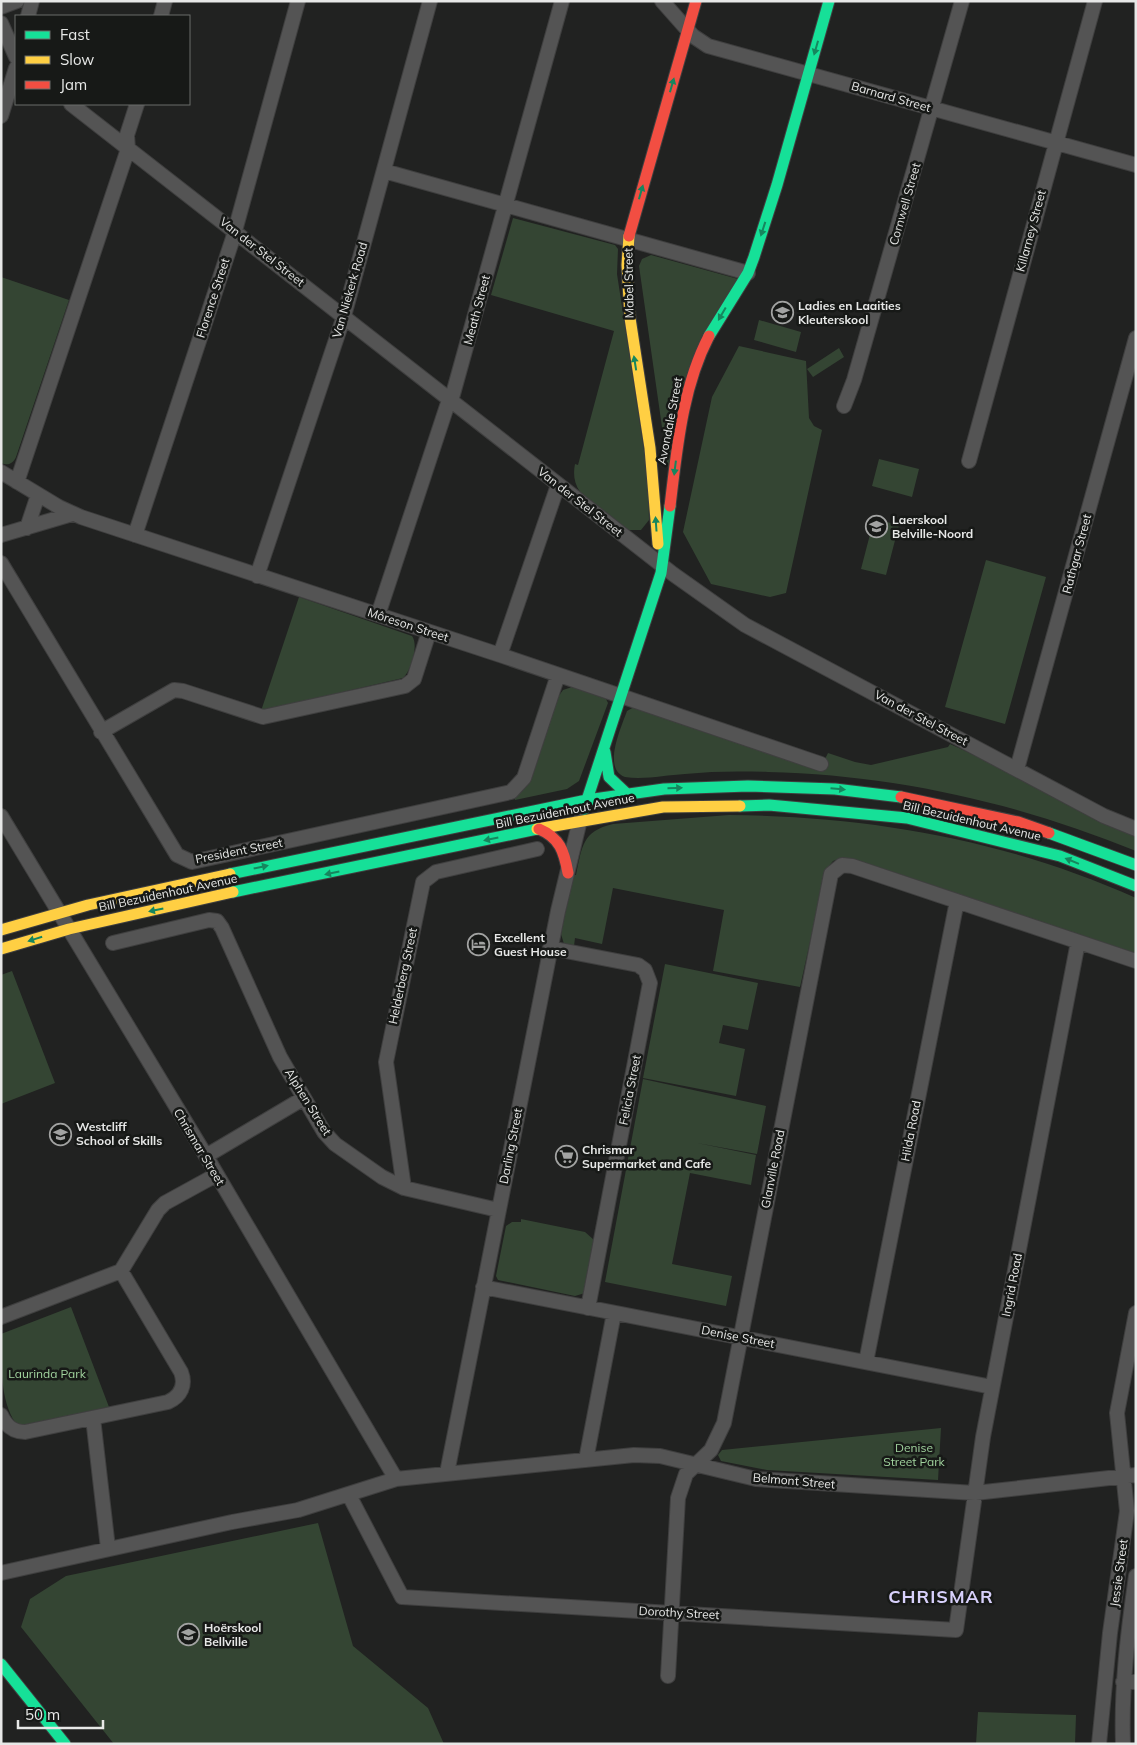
<svg xmlns="http://www.w3.org/2000/svg" width="1137" height="1745" viewBox="0 0 1137 1745" font-family="Mulish,sans-serif">
	<rect width="100%" height="100%" fill="#212221"/>
	<path fill="#344533" d="M 513,218 L 615,245 L 618,249 L 617,274 L 648,477 L 649,520 L 641,530 L 629,530 L 580,492 C 574,483 573,474 575,464 L 578,465 L 614,331 L 491,295 Z
		M 651,255 L 738,279 L 704,340 L 668,469 L 639,266 L 642,259 Z
		M 1,277 L 69,300 L 16,457 C 13,464 7,466 1,463 Z
		M 759,320 L 801,332 L 796,352 L 754,340 Z
		M 739,346 L 806,361 L 809,418 L 814,426 L 822,430 L 786,593 L 770,597 L 711,584 L 683,532 L 712,397 Z
		M 839,348 L 844,357 L 813,377 L 807,369 Z
		M 879,459 L 919,469 L 912,497 L 872,486 Z
		M 874,519 L 899,525 L 886,575 L 861,569 Z
		M 986,560 L 1046,577 L 1005,724 L 945,707 Z
		M 299,597 L 412,636 C 419,645 411,671 403,678 L 261,711 Z
		M 572,687 L 606,699 L 608,703 L 579,781 L 567,789 L 515,800 L 514,797 L 523,790 L 529,780 L 558,697 L 563,690 Z
		M 634,707 L 821,771 L 827,767 L 825,759 L 828,753 L 855,762 L 871,765 L 948,747 L 950,744 C 1013,772 1072,810 1136,836 L 1136,851 C 1018,803 895,775 768,772 C 741,771 713,771 685,774 C 666,775 644,780 625,777 C 602,769 621,728 627,711 Z
		M 729,815 C 869,816 1007,840 1136,898 L 1136,954 L 841,858 L 833,861 L 826,870 L 800,987 L 713,971 L 724,910 L 613,888 L 602,944 L 575,938 L 574,946 L 564,944 L 561,934 L 572,875 L 576,875 C 582,847 582,831 613,824 Z
		M 665,964 L 758,983 L 748,1030 L 723,1025 L 719,1043 L 745,1049 L 736,1096 L 643,1078 Z
		M 12,971 L 55,1083 L 1,1104 L 1,975 Z
		M 643,1079 L 766,1106 L 757,1154 L 697,1143 L 756,1155 L 751,1185 L 690,1173 L 672,1264 L 732,1276 L 726,1306 L 605,1282 Z
		M 521,1219 L 585,1232 L 594,1240 L 585,1293 L 575,1296 L 498,1280 L 496,1276 L 506,1226 L 512,1222 L 521,1222 Z
		M 71,1307 L 109,1407 L 18,1426 C 0,1405 1,1364 1,1334 Z
		M 941,1428 L 938,1480 L 767,1470 L 721,1461 L 718,1455 L 722,1450 Z
		M 318,1523 L 353,1646 L 428,1708 L 444,1744 L 114,1744 L 21,1627 L 30,1599 L 66,1576 Z
		M 978,1712 L 1076,1715 L 1075,1744 L 976,1744 Z"/>
	<g fill="none" stroke-linecap="round" stroke-linejoin="round">
		<defs>
			<path id="street" d="M 662,1 L 693,36 L 708,46 L 1136,165
				M 1,7 L 17,1
				M 28,16 L 32,1
				M 161,16 L 165,1
				M 1,23 L 16,57
				M 71,104 L 673,574 L 745,625 L 1104,816 L 1136,829
				M 1,116 L 16,68
				M 384,171 L 748,273
				M 844,406 L 854,380 L 962,1
				M 969,461 L 1095,1
				M 1,472 L 59,507 L 81,517 L 500,655 L 821,764
				M 17,482 L 128,149 L 127,135 L 137,104
				M 27,528 L 38,495
				M 1,535 L 72,514
				M 135,535 L 233,238 L 298,1
				M 1,563 L 177,855 L 192,862 L 511,792 L 524,778 L 558,675
				M 257,576 L 344,316 L 430,1
				M 378,615 L 447,406 L 453,394 L 562,1
				M 500,655 L 558,485
				M 101,732 L 174,690 L 183,691 L 263,717 L 405,686 L 414,679 L 429,632
				M 1017,769 L 1136,338
				M 1,816 L 206,1156 L 396,1479
				M 113,943 L 209,920 L 217,921 L 222,928 L 280,1057 L 324,1132 L 335,1144 L 382,1177 L 404,1188 L 498,1210
				M 550,948 L 638,965 L 645,970 L 650,983 L 588,1308
				M 206,1156 L 304,1098
				M 404,1188 L 386,1062 L 423,882 L 436,872 L 537,849
				M 483,1287 L 992,1387
				M 1,1317 L 121,1271 L 158,1210 L 165,1203 L 216,1175
				M 866,1362 L 957,901
				M 1,1415 C 6,1426 13,1432 25,1432 L 168,1402 C 181,1396 186,1385 181,1372 L 121,1271
				M 93,1418 L 108,1548
				M 586,1460 L 614,1313
				M 447,1473 L 558,911 L 580,820
				M 349,1495 L 402,1597 L 956,1630 L 983,1437 L 1078,942
				M 1,1573 L 232,1522 L 298,1510 L 396,1479 L 634,1455 L 660,1456 L 756,1479 L 975,1493 L 1136,1475
				M 668,1676 L 678,1498 L 686,1474 L 711,1450 L 724,1423 L 831,874 L 842,865 L 852,866 L 1136,961
				M 1123,1682 L 1136,1682
				M 1099,1744 L 1110,1633 L 1127,1511 L 1117,1413 L 1136,1313
				M 1123,1744 C 1121,1687 1128,1632 1136,1576"/>
			<path id="fast" d="M 709,336 L 748,273 L 754,257 L 777,185 L 829,1
				M 605,752 L 609,777 L 627,794
				M 740,806 L 769,805 L 907,818 L 1060,856 L 1136,886
				M 584,809 L 661,573 L 670,506
				M 1049,833 L 1136,865
				M 230,874 L 587,800 L 664,789 L 748,786 L 835,789 L 901,797
				M 233,892 L 537,829
				M 1,1664 L 65,1744"/>
			<path id="slow" d="M 629,236 L 627,265 L 630,318 L 650,448 L 658,544
				M 537,829 L 663,807 L 740,806
				M 1,930 L 88,905 L 230,874
				M 1,949 L 69,929 L 233,892"/>
			<path id="jam" d="M 629,236 L 696,1
				M 670,506 C 677,449 682,388 709,336
				M 901,797 L 1018,822 L 1049,833
				M 539,829 C 560,838 564,851 568,873"/>
		</defs>
		<use href="#street" stroke="#3f3f3f" stroke-width="16"/>
		<use href="#fast" stroke="#3f3f3f" stroke-width="13"/>
		<use href="#slow" stroke="#3f3f3f" stroke-width="13"/>
		<use href="#jam" stroke="#3f3f3f" stroke-width="13"/>
		<use href="#street" stroke="#545454" stroke-width="14"/>
		<use href="#fast" stroke="#16e098" stroke-width="11"/>
		<use href="#slow" stroke="#ffcf43" stroke-width="11"/>
		<use href="#jam" stroke="#f24e42" stroke-width="11"/>
	</g>
	<defs><path id="oneway-solid" d="M-6-.8H1V-3.2L6.5 0L1 3.2V.8H-6Z" transform="scale(1.25)"/></defs>
	<g fill="#16865e">
		<use href="#oneway-solid" transform="translate(816 48) rotate(106)"/>
		<use href="#oneway-solid" transform="translate(672 85) rotate(-74)"/>
		<use href="#oneway-solid" transform="translate(641 192) rotate(-74)"/>
		<use href="#oneway-solid" transform="translate(763 229) rotate(108)"/>
		<use href="#oneway-solid" transform="translate(722 314) rotate(120)"/>
		<use href="#oneway-solid" transform="translate(635 363) rotate(-99)"/>
		<use href="#oneway-solid" transform="translate(675 468) rotate(97)"/>
		<use href="#oneway-solid" transform="translate(656 524) rotate(-94)"/>
		<use href="#oneway-solid" transform="translate(675 788) rotate(-2)"/>
		<use href="#oneway-solid" transform="translate(838 789) rotate(5)"/>
		<use href="#oneway-solid" transform="translate(491 839) rotate(168)"/>
		<use href="#oneway-solid" transform="translate(1072 861) rotate(-158)"/>
		<use href="#oneway-solid" transform="translate(261 867) rotate(-12)"/>
		<use href="#oneway-solid" transform="translate(332 873) rotate(168)"/>
		<use href="#oneway-solid" transform="translate(156 910) rotate(168)"/>
		<use href="#oneway-solid" transform="translate(35 939) rotate(163)"/>
	</g>
	<defs>
		<symbol id="school-ring" viewBox="-11 -11 22 22"><circle r="9.5" fill="#171917" stroke="#a2a3a2" stroke-width="1.5"/><path d="M0-5L7-2L0 1L-7-2ZM-4 1L0 2.5L4 1V4Q0 6-4 4Z" fill="#a2a3a2"/></symbol>
		<symbol id="hotel-ring" viewBox="-11 -11 22 22"><circle r="9.5" fill="#171917" stroke="#a2a3a2" stroke-width="1.5"/><path d="M-6-4.5h1.5V1H6V5H4.5V3h-9V5H-6ZM-4 0a1.8 1.8 0 1 1 3.6 0ZM.5 0V-2.5h3Q6-2.5 6 0Z" fill="#a2a3a2"/></symbol>
		<symbol id="supermarket-ring" viewBox="-11 -11 22 22"><circle r="9.5" fill="#171917" stroke="#a2a3a2" stroke-width="1.5"/><path d="M-6-5.5h2.5l.6 2H6L4.5 2H-2.5L-4.4-4H-6ZM-1.5 3.2a1.3 1.3 0 1 0 .1 0ZM3 3.2a1.3 1.3 0 1 0 .1 0Z" fill="#a2a3a2"/></symbol>
	</defs>
	<g fill-rule="evenodd">
		<use href="#school-ring" x="770" y="300" width="25" height="25"/>
		<use href="#school-ring" x="864" y="514" width="25" height="25"/>
		<use href="#hotel-ring" x="466" y="932" width="25" height="25"/>
		<use href="#school-ring" x="48" y="1122" width="25" height="25"/>
		<use href="#supermarket-ring" x="554" y="1144" width="25" height="25"/>
		<use href="#school-ring" x="176" y="1622" width="25" height="25"/>
	</g>
	<g text-anchor="middle" stroke-width="5" stroke-linejoin="round" paint-order="stroke">
		<g font-size="12" fill="#e7e8e7" stroke="#171917">
			<text transform="translate(891 97) rotate(16)" y="4">Barnard Street</text>
			<text transform="translate(905 204) rotate(-74)" y="4">Cornwell Street</text>
			<text transform="translate(1031 231) rotate(-75)" y="4">Killarney Street</text>
			<text transform="translate(262 252) rotate(38)" y="4">Van der Stel Street</text>
			<text transform="translate(629 283) rotate(-91)" y="4">Mabel Street</text>
			<text transform="translate(350 290) rotate(-74)" y="4">Van Niekerk Road</text>
			<text transform="translate(213 298) rotate(-72)" y="4">Florence Street</text>
			<text transform="translate(477 310) rotate(-75)" y="4">Meath Street</text>
			<text transform="translate(670 421) rotate(-79)" y="4">Avondale Street</text>
			<text transform="translate(580 502) rotate(38)" y="4">Van der Stel Street</text>
			<text transform="translate(1077 554) rotate(-75)" y="4">Rathgar Street</text>
			<text transform="translate(408 625) rotate(18)" y="4">Môreson Street</text>
			<text transform="translate(921 718) rotate(28)" y="4">Van der Stel Street</text>
			<text transform="translate(565 811) rotate(-11)" y="4">Bill Bezuidenhout Avenue</text>
			<text transform="translate(972 821) rotate(13)" y="4">Bill Bezuidenhout Avenue</text>
			<text transform="translate(239 851) rotate(-11)" y="4">President Street</text>
			<text transform="translate(168 893) rotate(-12)" y="4">Bill Bezuidenhout Avenue</text>
			<text transform="translate(403 976) rotate(-78)" y="4">Helderberg Street</text>
			<text transform="translate(630 1090) rotate(-79)" y="4">Felicia Street</text>
			<text transform="translate(308 1102) rotate(58)" y="4">Alphen Street</text>
			<text transform="translate(911 1131) rotate(-79)" y="4">Hilda Road</text>
			<text transform="translate(511 1146) rotate(-79)" y="4">Darling Street</text>
			<text transform="translate(199 1147) rotate(59)" y="4">Chrismar Street</text>
			<text transform="translate(773 1169) rotate(-79)" y="4">Glanville Road</text>
			<text transform="translate(1012 1285) rotate(-79)" y="4">Ingrid Road</text>
			<text transform="translate(738 1337) rotate(11)" y="4">Denise Street</text>
			<text transform="translate(794 1481) rotate(5)" y="4">Belmont Street</text>
			<text transform="translate(1119 1573) rotate(-82)" y="4">Jessie Street</text>
			<text transform="translate(679 1613) rotate(3)" y="4">Dorothy Street</text>
		</g>
		<g font-size="12" font-weight="bold" fill="#e7e8e7" stroke="#171917" text-anchor="start">
			<text x="798" y="310">Ladies en Laaities<tspan x="798" dy="14">Kleuterskool</tspan></text>
			<text x="892" y="524">Laerskool<tspan x="892" dy="14">Belville-Noord</tspan></text>
			<text x="494" y="942">Excellent<tspan x="494" dy="14">Guest House</tspan></text>
			<text x="76" y="1131">Westcliff<tspan x="76" dy="14">School of Skills</tspan></text>
			<text x="582" y="1154">Chrismar<tspan x="582" dy="14">Supermarket and Cafe</tspan></text>
			<text x="204" y="1632">Hoërskool<tspan x="204" dy="14">Bellville</tspan></text>
		</g>
		<g font-size="12" fill="#a1d39e" stroke="#171917">
			<text x="47" y="1378">Laurinda Park</text>
			<text x="914" y="1452">Denise<tspan x="914" dy="14">Street Park</tspan></text>
		</g>
		<g font-size="18" font-weight="bold" letter-spacing="1" fill="#d7d0fb" stroke="#171917">
			<text x="941" y="1603">CHRISMAR</text>
		</g>
	</g>
	<rect width="1137" height="1745" fill="none" stroke="#e7e8e7" stroke-width="5"/>
	<rect x="15" y="15" width="175" height="90" fill="#171917" stroke="#6a6c6a"/>
	<rect x="25" y="31" width="25" height="8" fill="#16e098" stroke="#6a6c6a"/>
	<text x="60" y="40" font-size="15" fill="#e7e8e7">Fast</text>
	<rect x="25" y="56" width="25" height="8" fill="#ffcf43" stroke="#6a6c6a"/>
	<text x="60" y="65" font-size="15" fill="#e7e8e7">Slow</text>
	<rect x="25" y="81" width="25" height="8" fill="#f24e42" stroke="#6a6c6a"/>
	<text x="60" y="90" font-size="15" fill="#e7e8e7">Jam</text>
	<path d="M18 1720v8h85v-8" fill="none" stroke="#e7e8e7" stroke-width="2.5"/>
	<text x="25" y="1720" font-size="15" fill="#e7e8e7" stroke="#171917" stroke-width="4" paint-order="stroke">50 m</text>
</svg>
